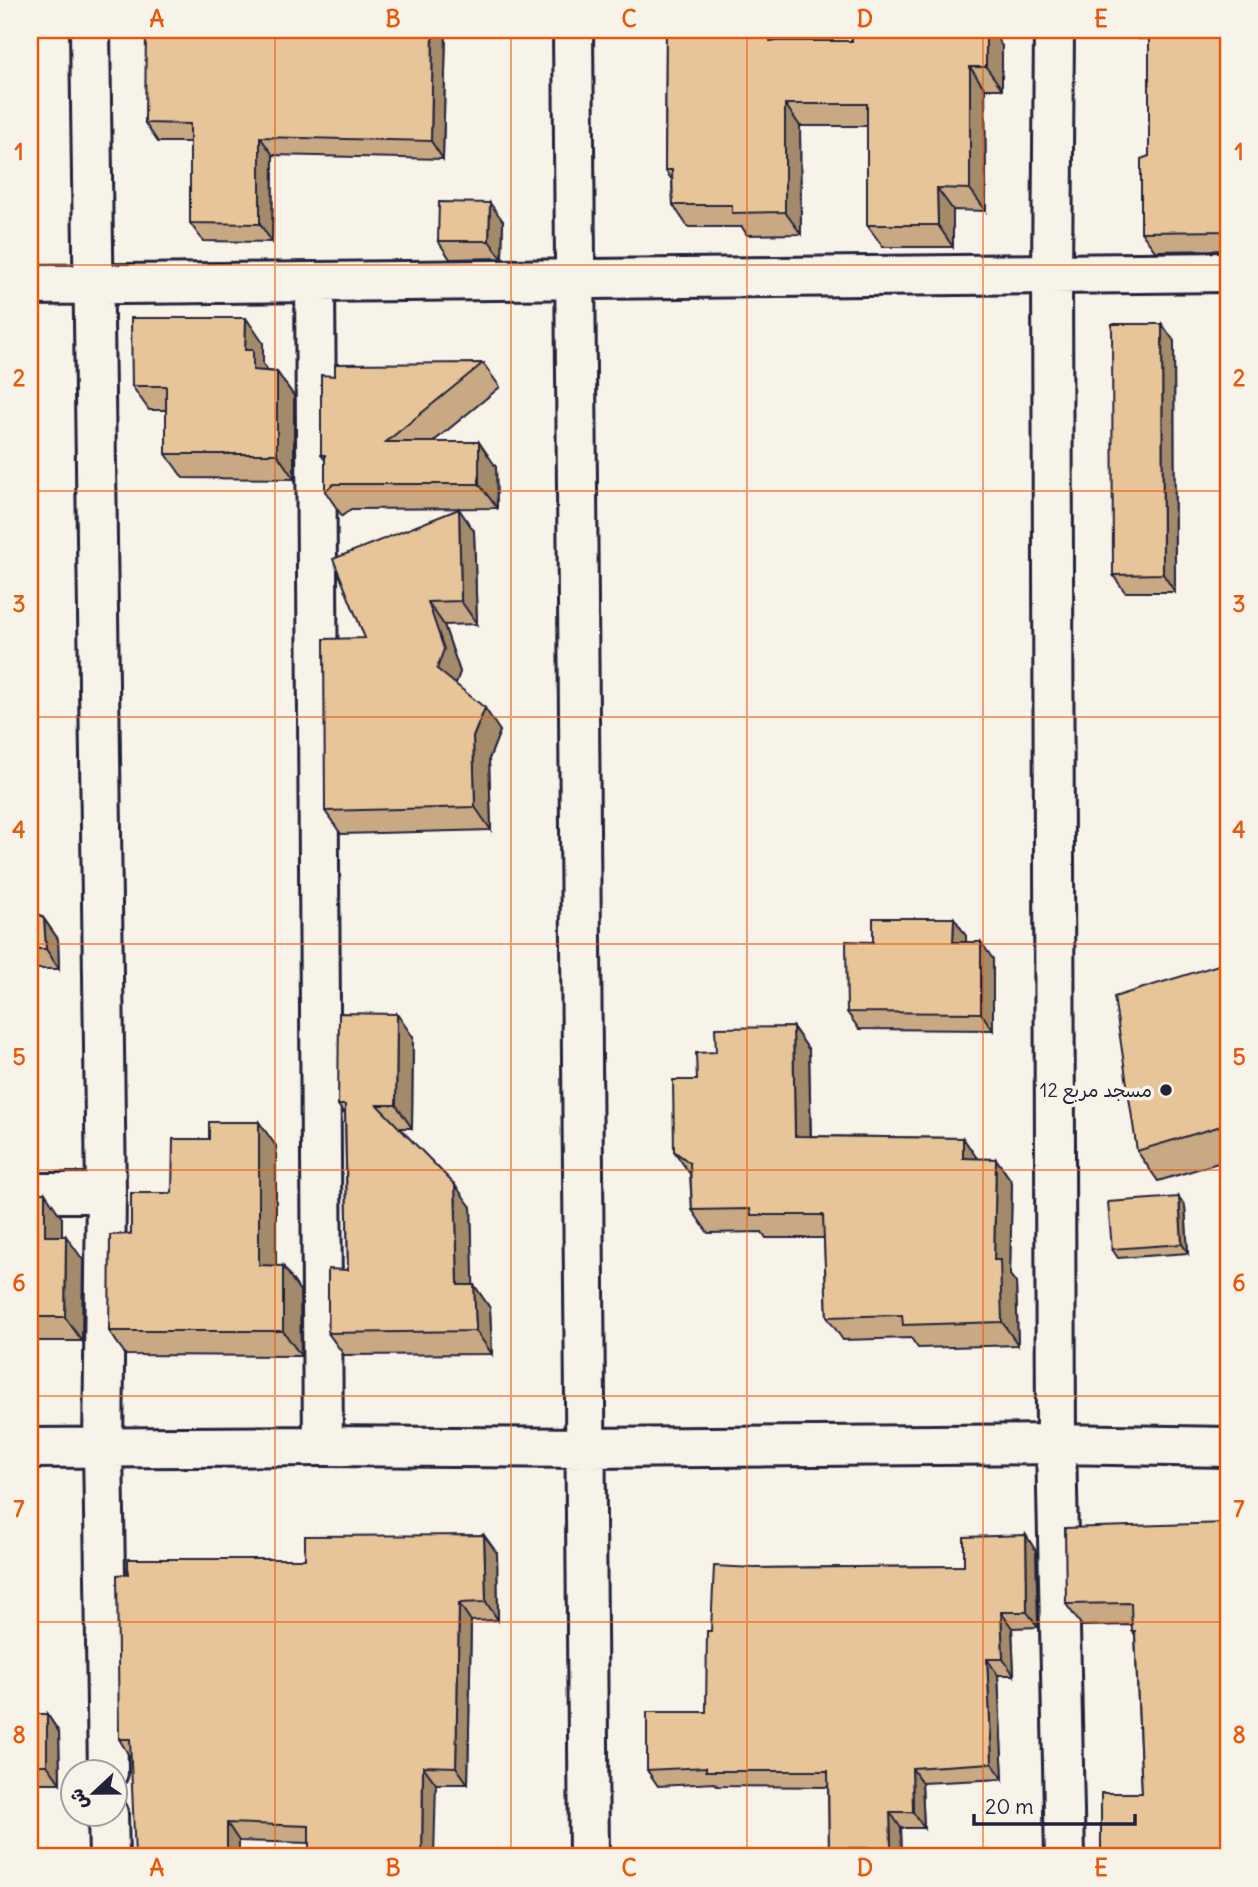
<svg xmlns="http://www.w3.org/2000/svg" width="1258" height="1887" viewBox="0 0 1258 1887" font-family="Delius,'Playpen Sans Arabic',sans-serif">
	<rect width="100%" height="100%" fill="#f7f3e8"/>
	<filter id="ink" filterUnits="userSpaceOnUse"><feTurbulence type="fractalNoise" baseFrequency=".0143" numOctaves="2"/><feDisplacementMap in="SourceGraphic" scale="14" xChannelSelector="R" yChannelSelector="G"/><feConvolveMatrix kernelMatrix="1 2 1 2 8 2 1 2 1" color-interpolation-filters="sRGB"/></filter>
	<g filter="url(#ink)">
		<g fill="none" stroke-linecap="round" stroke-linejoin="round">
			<defs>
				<path id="minor" d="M 90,30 L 106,1193 L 103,1447 L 108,1772
					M 573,30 L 589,1857
					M 1054,30 L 1052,274 L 1056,1444 L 1065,1857
					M 315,282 L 323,1446
					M 30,285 L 1228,272
					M 30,1193 L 106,1193
					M 30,1448 L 323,1446 L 586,1448 L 1056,1444 L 1228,1447
					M 108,1814 L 109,1857"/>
			</defs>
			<use href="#minor" stroke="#22223b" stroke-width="44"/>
			<use href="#minor" stroke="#f7f3e8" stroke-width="38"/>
		</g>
		<path fill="#c8a984" stroke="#22223b" stroke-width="2" d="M 446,30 L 443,159 L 273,155 L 272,242 L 203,241 L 190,223 L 190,142 L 158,142 L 145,123 Z
			M 666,30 L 786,30 L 786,41 L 1002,46 L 1002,89 L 985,89 L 986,211 L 953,210 L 953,247 L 883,247 L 867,225 L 867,126 L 800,126 L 801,234 L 747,235 L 742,227 L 688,227 L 673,205 L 672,180 L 665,170 Z
			M 1131,30 L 1228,30 L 1228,250 L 1155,251 L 1141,232 L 1149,156 L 1149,39 L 1138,39 Z
			M 503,221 L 502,258 L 450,259 L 438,241 Z
			M 1174,341 L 1175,592 L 1125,592 L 1113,575 Z
			M 263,343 L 263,364 L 268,371 L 277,372 L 294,396 L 294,479 L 183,478 L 166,454 L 166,410 L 149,410 L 132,386 Z
			M 483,363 L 500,387 L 433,442 L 496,467 L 497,508 L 351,509 L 342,516 L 325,491 L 325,460 L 321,455 L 335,376 Z
			M 474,531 L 477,624 L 444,625 L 460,672 L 455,684 L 500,731 L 489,759 L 491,830 L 341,834 L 325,811 L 365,638 Z
			M 30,906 L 44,919 L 58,939 L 59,969 L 30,969 Z
			M 954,918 L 966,936 L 966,942 L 993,959 L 993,1030 L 859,1029 L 847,1012 L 873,942 Z
			M 1228,962 L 1228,1160 L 1158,1181 L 1137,1151 Z
			M 793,1027 L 809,1050 L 811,1136 L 963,1138 L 977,1159 L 996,1159 L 1012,1182 L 1010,1275 L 1016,1283 L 1018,1345 L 918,1348 L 911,1338 L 843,1340 L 827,1317 L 824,1238 L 766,1238 L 762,1232 L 708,1233 L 692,1210 L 690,1174 L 674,1151 L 697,1080 L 716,1052 Z
			M 413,1037 L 412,1128 L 400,1128 L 471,1207 L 473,1285 L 474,1285 L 490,1308 L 492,1354 L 344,1355 L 328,1333 L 348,1270 L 345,1115 L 338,1105 Z
			M 276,1146 L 276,1266 L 283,1266 L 300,1291 L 301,1356 L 126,1355 L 109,1331 L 131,1234 L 172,1193 Z
			M 30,1193 L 62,1218 L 62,1236 L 83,1260 L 82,1341 L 30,1341 Z
			M 1185,1206 L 1188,1253 L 1118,1258 L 1112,1249 Z
			M 1228,1523 L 1142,1793 L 1135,1635 L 1132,1631 L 1132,1625 L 1082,1626 L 1066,1604 Z
			M 1036,1551 L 1038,1627 L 1012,1628 L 1014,1675 L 998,1675 L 1003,1779 L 922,1783 L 924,1828 L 901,1828 L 902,1857 L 836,1857 L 829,1848 L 828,1787 L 717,1786 L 715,1783 L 658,1786 L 647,1770 L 706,1712 L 711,1631 L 755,1568 L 964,1566 Z
			M 497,1553 L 498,1620 L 471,1621 L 468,1784 L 436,1784 L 309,1843 L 239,1841 L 130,1757 L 119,1739 L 305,1559 Z
			M 30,1714 L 47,1714 L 59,1732 L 60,1783 L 30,1783 Z"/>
		<path fill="#a28a6b" stroke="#22223b" stroke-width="2" d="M 433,30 L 446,30 L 443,159 L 431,141 Z
			M 770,30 L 786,30 L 785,63 L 770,41 Z
			M 986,30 L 991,30 L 1002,46 L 1002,89 L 986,67 Z
			M 970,67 L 985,89 L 986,211 L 970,189 Z
			M 785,104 L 800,126 L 801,234 L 785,212 Z
			M 260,137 L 273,155 L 272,242 L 260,224 Z
			M 937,188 L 953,210 L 953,247 L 938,225 Z
			M 490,203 L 503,221 L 502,258 L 489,241 Z
			M 246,318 L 263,343 L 263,364 L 270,374 L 253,370 L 245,350 Z
			M 1162,324 L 1174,341 L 1175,592 L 1163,574 Z
			M 277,372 L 294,396 L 294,479 L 277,454 Z
			M 479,442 L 496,467 L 497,508 L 479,484 Z
			M 459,509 L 474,531 L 477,624 L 461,601 Z
			M 428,602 L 444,625 L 460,672 L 453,692 L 437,669 Z
			M 485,708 L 500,731 L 489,759 L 491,830 L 475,807 L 473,737 Z
			M 954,918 L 966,936 L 966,959 L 953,942 Z
			M 44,919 L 58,939 L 59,969 L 46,949 Z
			M 981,942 L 993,959 L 993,1030 L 981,1013 Z
			M 397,1014 L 413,1037 L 412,1128 L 396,1105 Z
			M 793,1027 L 809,1050 L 811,1159 L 795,1136 Z
			M 259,1122 L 276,1146 L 276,1290 L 259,1265 Z
			M 963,1138 L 979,1161 L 963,1158 Z
			M 996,1159 L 1012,1182 L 1010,1275 L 1016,1283 L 1018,1345 L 1002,1322 L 994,1260 Z
			M 455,1185 L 471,1207 L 474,1308 L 458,1285 Z
			M 45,1193 L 62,1218 L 62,1260 L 45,1236 Z
			M 1179,1197 L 1185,1206 L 1188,1253 L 1182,1244 Z
			M 66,1236 L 83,1260 L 82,1341 L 65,1317 Z
			M 283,1266 L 300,1291 L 301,1356 L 283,1331 Z
			M 474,1285 L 490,1308 L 492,1354 L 476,1331 Z
			M 484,1535 L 497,1553 L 498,1620 L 486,1602 Z
			M 1026,1535 L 1036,1551 L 1038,1627 L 1027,1612 Z
			M 459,1603 L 471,1621 L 468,1784 L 456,1767 Z
			M 1001,1612 L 1012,1628 L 1014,1675 L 1003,1659 Z
			M 987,1659 L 998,1675 L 1003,1779 L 992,1763 Z
			M 47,1714 L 59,1732 L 60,1783 L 47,1765 Z
			M 423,1766 L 436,1784 L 434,1857 L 422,1857 Z
			M 912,1768 L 922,1783 L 924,1828 L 913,1812 Z
			M 890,1812 L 901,1828 L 902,1857 L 897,1857 L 891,1848 Z
			M 227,1823 L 239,1841 L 239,1857 L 227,1857 Z"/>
		<path fill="#e8c599" stroke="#22223b" stroke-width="2" d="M 146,30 L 433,30 L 431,141 L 260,137 L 260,224 L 190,223 L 190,124 L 145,123 Z
			M 666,30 L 770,30 L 770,41 L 852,41 L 852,30 L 986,30 L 986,67 L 970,67 L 970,189 L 937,188 L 938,225 L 867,225 L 867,104 L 785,104 L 785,212 L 732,213 L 732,205 L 673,205 L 672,170 L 665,170 Z
			M 1149,30 L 1227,30 L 1227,39 L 1228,39 L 1228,231 L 1141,232 L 1141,159 L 1149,156 Z
			M 439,202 L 490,203 L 489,241 L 438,241 Z
			M 131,318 L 246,318 L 245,350 L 253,350 L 253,370 L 277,372 L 277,454 L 166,454 L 166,386 L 132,386 Z
			M 1112,324 L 1162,324 L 1163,574 L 1113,575 Z
			M 483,363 L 386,442 L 479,442 L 479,484 L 334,484 L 325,491 L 325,455 L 321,455 L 321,375 L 335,376 L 335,364 Z
			M 459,509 L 461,601 L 428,602 L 444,649 L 437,669 L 485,708 L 473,737 L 475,807 L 325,811 L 324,639 L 365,638 L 333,559 Z
			M 30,906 L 44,919 L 46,949 L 30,949 Z
			M 873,918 L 954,918 L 953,942 L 981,942 L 981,1013 L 847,1012 L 846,941 L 873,942 Z
			M 1228,962 L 1228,1124 L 1137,1151 L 1114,997 Z
			M 339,1013 L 397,1014 L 396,1105 L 377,1105 L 455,1185 L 458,1285 L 474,1285 L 476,1331 L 328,1333 L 328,1269 L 348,1270 L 345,1105 L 338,1105 Z
			M 793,1027 L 795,1136 L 963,1138 L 963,1158 L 996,1159 L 994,1260 L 1000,1260 L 1002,1322 L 903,1325 L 902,1315 L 827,1317 L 823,1215 L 751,1215 L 750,1209 L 692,1210 L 690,1163 L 674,1151 L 673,1080 L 697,1080 L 696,1053 L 716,1052 L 715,1028 Z
			M 209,1122 L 259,1122 L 259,1265 L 283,1266 L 283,1331 L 109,1331 L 110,1235 L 131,1234 L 131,1193 L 172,1193 L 173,1139 L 209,1139 Z
			M 30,1193 L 45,1193 L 45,1236 L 66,1236 L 65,1317 L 30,1317 Z
			M 1179,1197 L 1182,1244 L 1112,1249 L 1108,1202 Z
			M 1228,1523 L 1228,1857 L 1101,1857 L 1101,1793 L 1142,1793 L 1135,1631 L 1132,1631 L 1131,1603 L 1066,1604 L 1065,1528 Z
			M 484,1535 L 486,1602 L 459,1603 L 456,1767 L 423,1766 L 422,1857 L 309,1857 L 309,1826 L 227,1823 L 227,1857 L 135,1857 L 130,1739 L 119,1739 L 117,1575 L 128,1574 L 128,1559 L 305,1559 L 305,1536 Z
			M 1026,1535 L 1027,1612 L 1001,1612 L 1003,1659 L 987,1659 L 992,1763 L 912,1768 L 913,1812 L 890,1812 L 891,1848 L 829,1848 L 828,1771 L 706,1771 L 706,1767 L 647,1770 L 647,1712 L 706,1712 L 707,1631 L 711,1631 L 714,1566 L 755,1568 L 964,1566 L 964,1537 Z
			M 30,1714 L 47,1714 L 47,1765 L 30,1765 Z"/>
	</g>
	<path fill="none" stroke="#e8590c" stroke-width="2" stroke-opacity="0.55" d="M 275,30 L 275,1857M 511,30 L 511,1857M 747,30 L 747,1857M 983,30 L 983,1857M 30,265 L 1228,265M 30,491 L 1228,491M 30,717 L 1228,717M 30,944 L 1228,944M 30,1170 L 1228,1170M 30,1396 L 1228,1396M 30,1622 L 1228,1622"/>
	<circle fill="#22223b" stroke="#f7f3e8" stroke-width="2.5" cx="1166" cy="1090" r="7"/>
	<g text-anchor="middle" stroke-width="7" stroke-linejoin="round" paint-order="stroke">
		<g font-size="19" fill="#22223b" stroke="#f7f3e8" text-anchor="end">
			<text x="1152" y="1097">مسجد مربع 12</text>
		</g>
	</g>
	<rect width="1258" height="1887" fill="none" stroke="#f7f3e8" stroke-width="77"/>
	<g transform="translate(94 1793) rotate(248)"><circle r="33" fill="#f7f3e8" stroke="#a29fa3" stroke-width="2"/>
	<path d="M0-5L12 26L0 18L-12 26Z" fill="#22223b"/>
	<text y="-10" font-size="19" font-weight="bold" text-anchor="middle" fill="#22223b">ش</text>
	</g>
	<path d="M974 1814v10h161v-10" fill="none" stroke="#22223b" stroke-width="3.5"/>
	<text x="985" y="1814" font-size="21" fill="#22223b" stroke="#f7f3e8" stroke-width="5" paint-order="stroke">20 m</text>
	<rect x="38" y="38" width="1182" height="1810" fill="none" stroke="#e8590c" stroke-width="2.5"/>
	<g font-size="23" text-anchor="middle" font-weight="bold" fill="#e8590c">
		<text x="157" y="27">A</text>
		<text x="393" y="27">B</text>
		<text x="629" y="27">C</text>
		<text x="865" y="27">D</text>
		<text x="1101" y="27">E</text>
		<text x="19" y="160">1</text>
		<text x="1239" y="160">1</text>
		<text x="19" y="386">2</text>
		<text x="1239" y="386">2</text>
		<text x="19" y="612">3</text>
		<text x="1239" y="612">3</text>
		<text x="19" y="838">4</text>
		<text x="1239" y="838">4</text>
		<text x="19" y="1065">5</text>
		<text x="1239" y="1065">5</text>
		<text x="19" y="1291">6</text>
		<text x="1239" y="1291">6</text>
		<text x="19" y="1517">7</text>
		<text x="1239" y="1517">7</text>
		<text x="19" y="1743">8</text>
		<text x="1239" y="1743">8</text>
		<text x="157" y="1876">A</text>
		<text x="393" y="1876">B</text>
		<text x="629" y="1876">C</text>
		<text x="865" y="1876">D</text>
		<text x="1101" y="1876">E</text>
	</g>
</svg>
